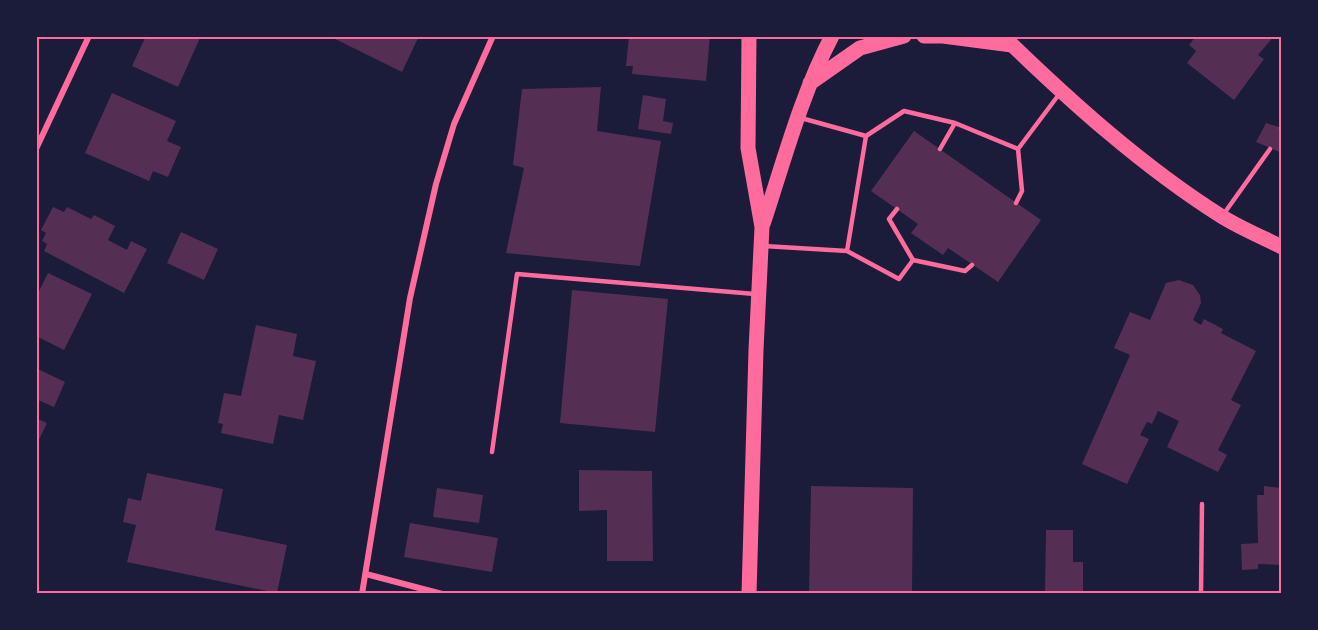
<svg xmlns="http://www.w3.org/2000/svg" width="1318" height="630" viewBox="0 0 1318 630" font-family="Jost,sans-serif">
	<rect width="100%" height="100%" fill="#1b1b3a"/>
	<path fill="#542f53" d="M 146,36 L 194,36 L 200,38 L 178,87 L 132,66 Z
		M 329,36 L 419,36 L 402,72 Z
		M 629,36 L 710,36 L 706,81 L 632,74 L 633,66 L 626,66 Z
		M 1196,36 L 1274,36 L 1258,55 L 1264,59 L 1234,100 L 1187,63 L 1196,51 L 1189,45 Z
		M 601,87 L 597,131 L 661,141 L 640,266 L 506,253 L 524,168 L 513,165 L 522,89 Z
		M 112,93 L 176,121 L 167,141 L 181,147 L 168,177 L 153,171 L 149,181 L 85,153 Z
		M 643,95 L 666,99 L 663,121 L 673,123 L 671,134 L 638,129 Z
		M 1266,123 L 1282,128 L 1282,153 L 1256,142 Z
		M 914,131 L 1041,220 L 998,282 L 948,248 L 943,255 L 911,233 L 918,224 L 871,191 Z
		M 53,207 L 64,212 L 67,207 L 91,219 L 94,215 L 115,226 L 108,240 L 127,250 L 131,241 L 147,249 L 124,293 L 44,251 L 47,244 L 42,241 L 46,233 L 41,230 Z
		M 181,232 L 218,249 L 204,280 L 167,263 Z
		M 48,273 L 92,294 L 64,350 L 36,336 L 36,297 Z
		M 1179,280 L 1193,285 L 1200,295 L 1201,303 L 1193,320 L 1201,325 L 1204,319 L 1223,329 L 1221,333 L 1256,351 L 1231,400 L 1241,405 L 1218,450 L 1227,455 L 1218,472 L 1167,447 L 1179,421 L 1158,411 L 1152,424 L 1147,422 L 1140,435 L 1149,439 L 1127,484 L 1082,464 L 1130,355 L 1114,348 L 1130,312 L 1150,320 L 1166,283 Z
		M 572,290 L 668,299 L 655,432 L 560,423 Z
		M 256,325 L 297,334 L 293,356 L 316,361 L 303,420 L 279,415 L 273,444 L 221,433 L 223,424 L 218,423 L 224,393 L 241,396 Z
		M 36,368 L 65,382 L 54,407 L 36,399 Z
		M 36,418 L 47,423 L 36,446 Z
		M 579,470 L 652,471 L 653,561 L 607,561 L 607,510 L 579,511 Z
		M 147,473 L 223,489 L 215,530 L 287,545 L 277,593 L 127,562 L 136,525 L 123,522 L 128,498 L 141,501 Z
		M 811,486 L 913,488 L 912,594 L 809,594 Z
		M 1264,486 L 1282,488 L 1282,565 L 1258,564 L 1258,569 L 1242,570 L 1241,544 L 1258,543 L 1257,495 L 1264,495 Z
		M 437,488 L 483,495 L 479,523 L 433,517 Z
		M 410,523 L 498,538 L 492,572 L 404,557 Z
		M 1046,530 L 1073,530 L 1073,562 L 1083,562 L 1083,594 L 1045,594 Z"/>
	<g fill="none" stroke-linecap="round" stroke-linejoin="round">
		<path stroke="#ff6b9d" stroke-width="4.5" d="M 801,118 L 866,136 L 904,111 L 955,123
			M 1281,128 L 1282,125
			M 940,149 L 955,123 L 1018,149
			M 1016,203 L 1022,191 L 1018,149 L 1060,93
			M 897,209 L 889,219 L 913,260 L 965,271 L 972,265
			M 1223,215 L 1270,149
			M 764,246 L 847,251 L 899,279 L 913,260
			M 847,251 L 866,136
			M 492,452 L 517,274 L 755,294
			M 1201,594 L 1202,504"/>
		<path stroke="#ff6b9d" stroke-width="6" d="M 36,149 L 89,36
			M 366,574 L 442,594
			M 362,594 L 410,298 L 436,184 L 454,124 L 493,36"/>
		<path stroke="#ff6b9d" stroke-width="15" d="M 749,36 L 748,148 L 762,227 L 756,350 L 749,594
			M 924,36 L 943,36 L 1012,45
			M 1003,36 C 1070,101 1142,166 1221,216 C 1240,228 1262,237 1282,247
			M 810,83 L 860,48 L 904,36
			M 763,224 C 784,161 801,95 832,36"/>
	</g>
	<rect width="1318" height="630" fill="none" stroke="#1b1b3a" stroke-width="75"/>
	<rect x="38" y="38" width="1242" height="554" fill="none" stroke="#ff6b9d" stroke-width="2"/>
</svg>
